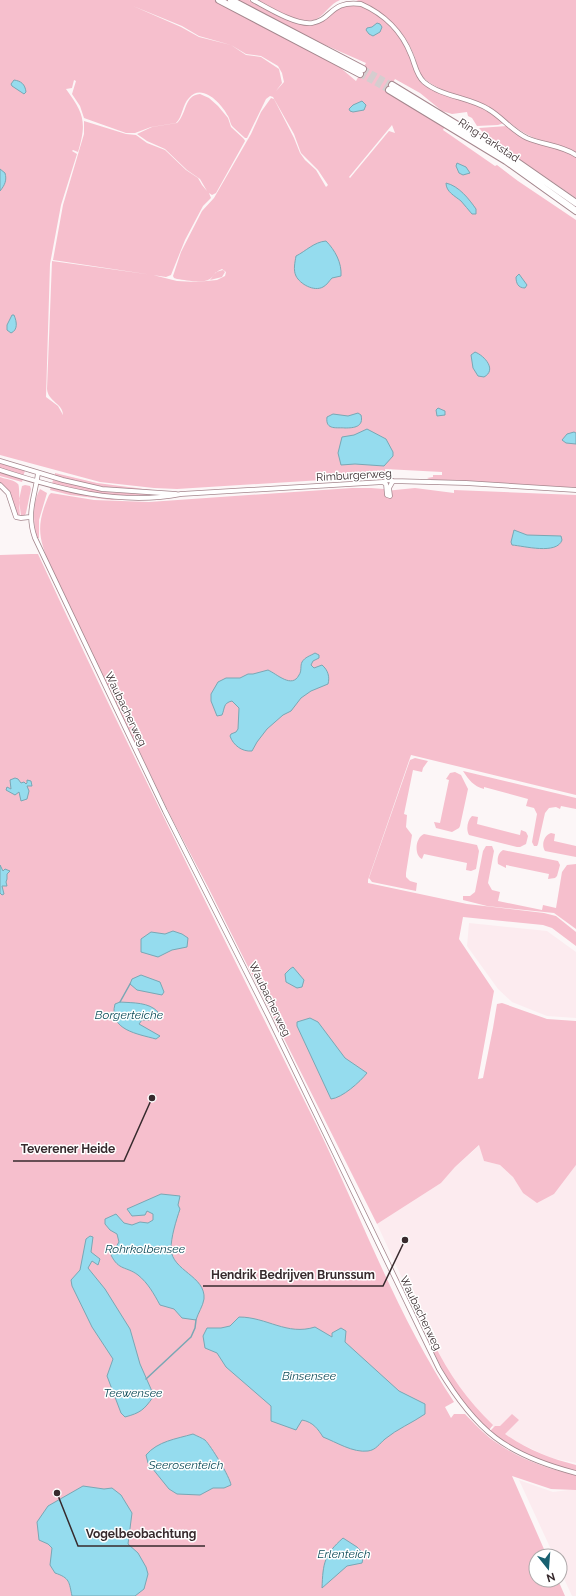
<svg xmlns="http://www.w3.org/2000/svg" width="576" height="1596" viewBox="0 0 576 1596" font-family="Raleway,sans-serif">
	<rect width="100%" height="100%" fill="#fcf6f7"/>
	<path fill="#fcebef" d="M 469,923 L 547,931 L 576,952 L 576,1018 L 547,1016 L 512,1002 L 498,989 L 467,946 Z
		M 480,1145 L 484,1161 L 500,1165 L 513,1177 L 523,1193 L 571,1171 L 576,1165 L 576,1463 L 551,1458 L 500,1434 L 471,1405 L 434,1347 L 377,1224 L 441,1183 L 455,1167 Z
		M 519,1480 L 553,1492 L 576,1489 L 576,1596 L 572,1596 L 560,1570 L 560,1556 L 554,1556 Z"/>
	<path fill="#f6bfcd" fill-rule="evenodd" d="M 0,0 L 214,0 L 336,64 L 356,81 L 366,63 L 316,41 L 238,0 L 249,0 L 281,17 L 309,25 L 314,24 L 338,5 L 343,3 L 360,5 L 380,17 L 392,27 L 404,44 L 420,80 C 449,93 480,103 504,123 L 498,125 L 477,126 L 472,118 L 468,116 L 467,112 L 452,114 L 442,111 L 420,93 L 395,79 L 387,93 L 445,126 L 443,130 L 495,166 L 497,165 L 518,181 L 576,220 L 576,489 L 431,480 L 427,478 L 433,477 L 433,475 L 442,475 L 442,472 L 385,469 L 386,476 L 177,489 L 154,488 L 100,482 L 0,455 ZM 133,6 L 182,26 L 199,36 L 231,45 L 246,54 L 261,56 L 278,66 L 282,73 L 284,82 L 276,91 L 282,83 L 279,69 L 261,57 L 246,55 L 231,45 L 199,37 L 181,27 ZM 74,80 L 76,81 L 72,94 L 80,106 L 84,118 L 126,133 L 135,133 L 151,127 L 176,123 C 183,116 182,105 189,98 C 202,82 222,104 228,116 C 230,119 230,124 233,127 C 237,131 241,134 245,138 L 247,138 L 266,99 L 270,96 L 273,97 L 294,134 L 301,153 L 318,170 L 328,185 L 326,187 L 316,170 L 305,160 L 300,153 L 294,138 L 274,99 L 271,98 L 261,112 L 251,134 L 214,198 L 202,211 L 181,252 L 173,276 L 174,278 L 177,279 C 186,280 201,284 210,279 C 215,275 214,272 222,269 L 226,272 L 225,276 L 217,280 L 196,282 L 177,281 L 153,275 L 52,261 L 47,389 C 48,402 63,403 63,415 L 58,406 L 46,397 L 50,264 L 61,205 L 77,154 L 72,151 L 73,150 L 78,152 C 87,122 84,114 66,89 L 72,88 ZM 392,125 L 395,133 L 389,131 L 350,178 L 349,177 Z
		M 257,0 L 340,0 C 330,4 326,13 318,18 C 304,28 271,7 257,0 Z
		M 356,0 L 576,0 L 576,153 C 561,143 543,143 528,135 C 511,127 500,111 483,104 C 464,95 441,93 425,79 C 418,74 417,63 414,55 C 403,28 383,11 356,0 Z
		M 200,94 L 209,98 L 218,106 L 228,118 L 231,127 L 244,139 L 245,141 L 216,193 L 212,195 L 209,193 L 211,198 L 203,206 L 185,240 L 171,275 L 166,277 L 53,260 L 63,205 L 84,134 L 84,121 L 126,134 L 136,135 L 147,143 L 165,150 L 186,170 L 198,178 L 202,185 L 207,191 L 200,179 L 187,170 L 165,149 L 147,141 L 137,134 L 152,127 L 177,123 C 187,114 184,95 200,94 Z
		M 507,126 L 514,131 L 564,151 L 576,157 L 576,198 L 487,137 L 479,128 Z
		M 223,270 L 225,272 L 222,277 L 210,280 L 216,272 Z
		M 0,463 L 25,471 L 23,476 L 0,469 Z
		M 0,472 L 23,479 L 22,482 L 0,476 Z
		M 55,473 L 97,483 L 152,490 C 119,492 86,484 55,476 Z
		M 0,477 C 5,479 15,480 18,484 C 20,485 19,510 20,516 L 17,515 L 8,491 L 0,484 Z
		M 53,480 L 106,492 L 166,495 L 112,495 L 94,493 L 52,484 Z
		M 25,485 L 30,486 L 31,489 L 26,513 L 25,515 L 21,516 L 19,500 L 22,486 Z
		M 51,487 L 89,496 L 118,499 L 112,500 L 70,495 L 50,490 Z
		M 352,488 L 371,488 L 384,489 L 385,491 L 415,488 L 454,493 L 454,490 L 576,495 L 576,795 L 411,755 L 368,880 L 368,883 L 467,904 L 544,913 L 556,916 L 576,932 L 576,946 L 552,928 L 543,925 L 463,917 L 459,939 L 494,991 L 478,1079 L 483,1078 L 493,1028 L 497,1004 L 502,1003 L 547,1019 L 576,1021 L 576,1165 L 554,1194 L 537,1203 L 523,1193 L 513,1177 L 500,1165 L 484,1161 L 479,1145 L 455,1167 L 441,1183 L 377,1224 L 208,887 L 171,817 L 51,569 C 39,538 35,527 49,495 L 51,493 L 94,500 L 149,502 Z
		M 40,489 L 47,493 L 39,520 L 39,538 L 37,538 C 33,522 32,503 40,489 Z
		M 31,554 L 38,554 C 127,747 223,936 317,1126 C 362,1218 397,1316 454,1402 L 445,1407 L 451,1418 L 454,1414 L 465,1414 C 474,1423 484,1434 494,1441 C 519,1459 547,1469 576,1475 L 576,1490 L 551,1489 L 512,1476 L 547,1556 L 536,1556 L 536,1580 L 558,1580 L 565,1596 L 0,1596 L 0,555 Z
		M 415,758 L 428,761 L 423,768 L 422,772 L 413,770 L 404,814 L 407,815 L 406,827 L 412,835 L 406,873 L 406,877 L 410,881 L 417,883 L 416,891 L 372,882 L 369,878 L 410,760 Z
		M 463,771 L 576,798 L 576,809 L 561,806 L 560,809 L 556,807 L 549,808 L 545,813 L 538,844 L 537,846 L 534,846 L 532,842 L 537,814 L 534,808 L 526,806 L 528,799 L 484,787 L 484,789 C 473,786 469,780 463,771 Z
		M 455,772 L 461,775 L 468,789 L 460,826 L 459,828 L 452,832 L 436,828 L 434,822 L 440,823 L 449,780 L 446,779 L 450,773 Z
		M 472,816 L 478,817 L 477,824 L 520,835 L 521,830 L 526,832 L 528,836 L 526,844 L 520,847 L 517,847 L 469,835 C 466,830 467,821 472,816 Z
		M 551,833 L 555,834 L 554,841 L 576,846 L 576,857 L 545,851 C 541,845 544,835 551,833 Z
		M 424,834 L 477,845 L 479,851 L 476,869 L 471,871 L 466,870 L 467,863 L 424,854 L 422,859 C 414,855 415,838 424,834 Z
		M 486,846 L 492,846 L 494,851 L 488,883 L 492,890 L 500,892 L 498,901 L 542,910 L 543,905 L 556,908 L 562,872 L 567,865 L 576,864 L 576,929 L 554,913 L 487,906 L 463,900 L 463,896 L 470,896 L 475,892 L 483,851 Z
		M 503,850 L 558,861 L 560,865 L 557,876 L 555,878 L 548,879 L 549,874 L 506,865 L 506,868 L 498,864 C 497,859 498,853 503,850 Z
		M 428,1341 L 433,1342 C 449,1374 467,1400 493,1425 L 489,1430 C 461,1406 444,1374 428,1341 Z
		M 512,1414 L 519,1420 L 505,1434 C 526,1449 551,1459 576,1465 L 576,1471 C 545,1463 514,1451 490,1431 L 495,1426 L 500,1426 Z"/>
	<path fill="#95dcee" stroke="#79a7b4" d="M 377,23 L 380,24 L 382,27 L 380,32 L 373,36 L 369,34 L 366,30 L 367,28 L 372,27 Z
		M 14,80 C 21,81 25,84 26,92 L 24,94 L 12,86 L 11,84 Z
		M 362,101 L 366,105 L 364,110 L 353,112 L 350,111 L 349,109 L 353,105 Z
		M 457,163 L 466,167 L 470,173 L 463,175 L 459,173 L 456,166 Z
		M 0,169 L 5,173 C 7,180 5,185 0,191 Z
		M 446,183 C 459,186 469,199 476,209 L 476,214 L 472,214 C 468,210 465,205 461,201 C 455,196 446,192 446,183 Z
		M 326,241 C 335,250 342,263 341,276 L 332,278 C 329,281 327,285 323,287 C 314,292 300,284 296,276 C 293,270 295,262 296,256 C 306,251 314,242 326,241 Z
		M 519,274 L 527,285 L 525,288 C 518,288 516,283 516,277 Z
		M 12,315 L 14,315 C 17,322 18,330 11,333 L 7,330 L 7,325 Z
		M 475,352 C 485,356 497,370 484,377 L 478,376 L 473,368 L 471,355 Z
		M 438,408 L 445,411 L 445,415 L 437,416 L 436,410 Z
		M 358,413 L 361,415 C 364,427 354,428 345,428 C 338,427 325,431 327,417 L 333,414 L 348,416 Z
		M 367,429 L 386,439 L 393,452 L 393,456 L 384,466 L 355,464 L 341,465 L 338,453 L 342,437 L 354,435 Z
		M 574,432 L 576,433 L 576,444 L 566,443 L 562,440 L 567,434 Z
		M 514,530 L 527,535 L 561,536 L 562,540 C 557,555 524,546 512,545 L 511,542 Z
		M 315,653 L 319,655 L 319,658 L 313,661 L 311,665 L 314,668 L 322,665 C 328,670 330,677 328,684 L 311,691 L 301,698 L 291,711 L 283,715 L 267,729 L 257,742 L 252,751 C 242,752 233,745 230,736 L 231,734 L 236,732 L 238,729 L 239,708 L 232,701 C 223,703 225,708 222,715 L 217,716 L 211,701 L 211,694 L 218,682 L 226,678 L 240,678 L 248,674 L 253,674 L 268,670 C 277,674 292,689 299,675 C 302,671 300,666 302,662 C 305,657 310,656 315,653 Z
		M 15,778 L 18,779 L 21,783 L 24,782 L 26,784 L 27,783 L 27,780 L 31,781 L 32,786 L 27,786 L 29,791 L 27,799 L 21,801 L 19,792 L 15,795 L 6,790 L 7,787 L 11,789 L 10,780 Z
		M 0,865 L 3,871 L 5,869 L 10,871 L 7,874 L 7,879 L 6,882 L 7,886 L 2,886 L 4,894 L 2,895 L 0,893 Z
		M 173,931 L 182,934 L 188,938 L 187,947 L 172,950 L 158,957 L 141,952 L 141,939 L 151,932 L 165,934 Z
		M 293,967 L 304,980 L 302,987 L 297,988 L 286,982 L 285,974 L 290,969 Z
		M 141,975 L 160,982 L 164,992 L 162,995 L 137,990 L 130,984 L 132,979 Z
		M 120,1002 C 133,1003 149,1002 158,1012 L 151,1020 L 142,1020 L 139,1024 L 160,1036 L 156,1039 C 138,1034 108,1030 115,1004 Z
		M 310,1018 L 318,1022 L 345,1058 L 367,1073 C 360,1082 342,1098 331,1099 L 297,1026 L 297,1022 Z
		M 161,1194 L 180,1196 L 178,1205 L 180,1209 C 176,1221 171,1237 171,1249 C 172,1271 206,1276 204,1299 C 203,1306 198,1313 196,1320 L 182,1318 L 174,1309 L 160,1305 C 154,1294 148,1283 138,1275 C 126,1266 119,1271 111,1255 L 119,1242 L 117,1234 L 110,1230 L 105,1224 L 105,1219 L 116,1214 L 124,1223 L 132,1225 L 140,1222 L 148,1223 L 153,1220 L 153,1214 L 147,1211 L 145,1215 L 132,1216 L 127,1209 Z
		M 90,1236 L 93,1237 L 91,1252 L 100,1259 L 98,1265 L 92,1261 L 88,1268 L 105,1289 L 130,1329 L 140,1364 L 151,1389 L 153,1397 C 144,1410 140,1413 125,1417 L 121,1413 L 107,1376 L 113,1359 L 92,1327 L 72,1286 L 71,1280 L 80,1270 L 86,1239 Z
		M 239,1317 C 267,1317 287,1336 315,1327 L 332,1337 L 332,1333 L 341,1328 L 346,1331 L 345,1342 L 399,1391 L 425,1404 L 425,1414 C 412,1423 397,1429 385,1439 C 379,1444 376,1450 368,1451 C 353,1453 336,1442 323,1437 C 318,1429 313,1422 302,1420 L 296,1430 L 271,1421 L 271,1406 L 226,1367 L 217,1353 L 205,1348 L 203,1336 L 207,1328 L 221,1328 L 230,1326 Z
		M 193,1434 C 197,1436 202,1438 205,1440 C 211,1446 230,1477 231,1485 L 224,1488 L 213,1488 L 200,1495 L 177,1494 L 169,1489 L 148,1463 L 146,1455 C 158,1441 176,1439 193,1434 Z
		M 83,1486 L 104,1489 L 112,1488 L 121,1495 L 132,1513 L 128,1544 L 138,1553 L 146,1567 L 148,1574 L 144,1589 L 135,1596 L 72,1596 C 69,1582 70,1578 55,1573 L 50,1565 L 52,1548 L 48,1544 L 39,1540 L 37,1522 L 48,1506 Z
		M 343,1538 L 357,1547 L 364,1554 L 362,1563 L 347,1566 L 322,1588 C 323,1563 324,1555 343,1538 Z"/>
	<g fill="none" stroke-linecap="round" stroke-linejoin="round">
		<path stroke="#79a7b4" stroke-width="1.5" d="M 120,1002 L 130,984
			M 146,1379 L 191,1337 L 195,1328 L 196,1320"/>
		<path stroke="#d5cdcf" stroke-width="6" stroke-dasharray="6 3" stroke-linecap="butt" d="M 363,69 L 392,85
			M 360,74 L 389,90"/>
		<defs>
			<path id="minor" d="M 253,0 C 268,8 295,25 312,23 C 332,20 330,0 361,4 C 384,14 402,32 411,55 C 415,64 416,75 424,82 C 442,97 469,97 488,109 C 502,117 512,131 527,138 C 543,145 561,145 576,155
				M 0,461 L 63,480 L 102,489 L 176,494
				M 0,470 C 58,489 120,506 181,494 L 383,482 L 388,480 L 393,481 L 466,483 L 576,490
				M 38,473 C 35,497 26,513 35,538 L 165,811 L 268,1015 L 439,1369 C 476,1431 506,1455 576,1473
				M 383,482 L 386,484 L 387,495 L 390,496 L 389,488 L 393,481
				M 0,485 L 8,493 L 16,517 L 21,518 L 30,517"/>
			<path id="highway" d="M 219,0 L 360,74
				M 231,0 L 363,69
				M 392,85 L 510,157 L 576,203
				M 389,90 L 506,161 L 576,211"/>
		</defs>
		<use href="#minor" stroke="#a5878e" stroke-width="5.5"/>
		<use href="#highway" stroke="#a5878e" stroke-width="8"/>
		<use href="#minor" stroke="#fff" stroke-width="4"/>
		<use href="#highway" stroke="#fff" stroke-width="6"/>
	</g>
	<g text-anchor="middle" stroke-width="3" stroke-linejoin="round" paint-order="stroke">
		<g font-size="11" fill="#372a2d" stroke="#fff">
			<text transform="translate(489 140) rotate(33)" y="4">Ring Parkstad</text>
			<text transform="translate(354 475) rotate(-3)" y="4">Rimburgerweg</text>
			<text transform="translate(126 709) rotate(64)" y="4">Waubacherweg</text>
			<text transform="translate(270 999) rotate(64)" y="4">Waubacherweg</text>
			<text transform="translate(421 1313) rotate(64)" y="4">Waubacherweg</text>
		</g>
		<g font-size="12" font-style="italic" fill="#0e4c59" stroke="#fff">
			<text x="129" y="1019">Borgerteiche</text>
			<text x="145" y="1253">Rohrkolbensee</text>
			<text x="309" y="1380">Binsensee</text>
			<text x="133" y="1397">Teewensee</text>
			<text x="186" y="1469">Seerosenteich</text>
			<text x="344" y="1558">Erlenteich</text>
		</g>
	</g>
	<path fill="none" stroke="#372a2d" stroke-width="1.5" d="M152 1098L124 1161H13M405 1240L383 1286H203M57 1493L78 1546H205"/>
	<g fill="#372a2d" stroke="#fff" stroke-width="1.5">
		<circle cx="152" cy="1098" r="4"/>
		<circle cx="405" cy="1240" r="4"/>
		<circle cx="57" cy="1493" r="4"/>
	</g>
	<g font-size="12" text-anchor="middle" font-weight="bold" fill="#372a2d" stroke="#fff" stroke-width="3" stroke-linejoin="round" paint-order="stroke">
		<text x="68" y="1153">Teverener Heide</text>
		<text x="293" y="1279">Hendrik Bedrijven Brunssum</text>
		<text x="141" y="1538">Vogelbeobachtung</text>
	</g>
	<g transform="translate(548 1568) rotate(163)"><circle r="19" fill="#ffffff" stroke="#afaaab"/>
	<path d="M0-3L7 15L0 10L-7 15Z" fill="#186070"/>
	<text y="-6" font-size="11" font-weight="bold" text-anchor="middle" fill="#372a2d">N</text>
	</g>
</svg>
